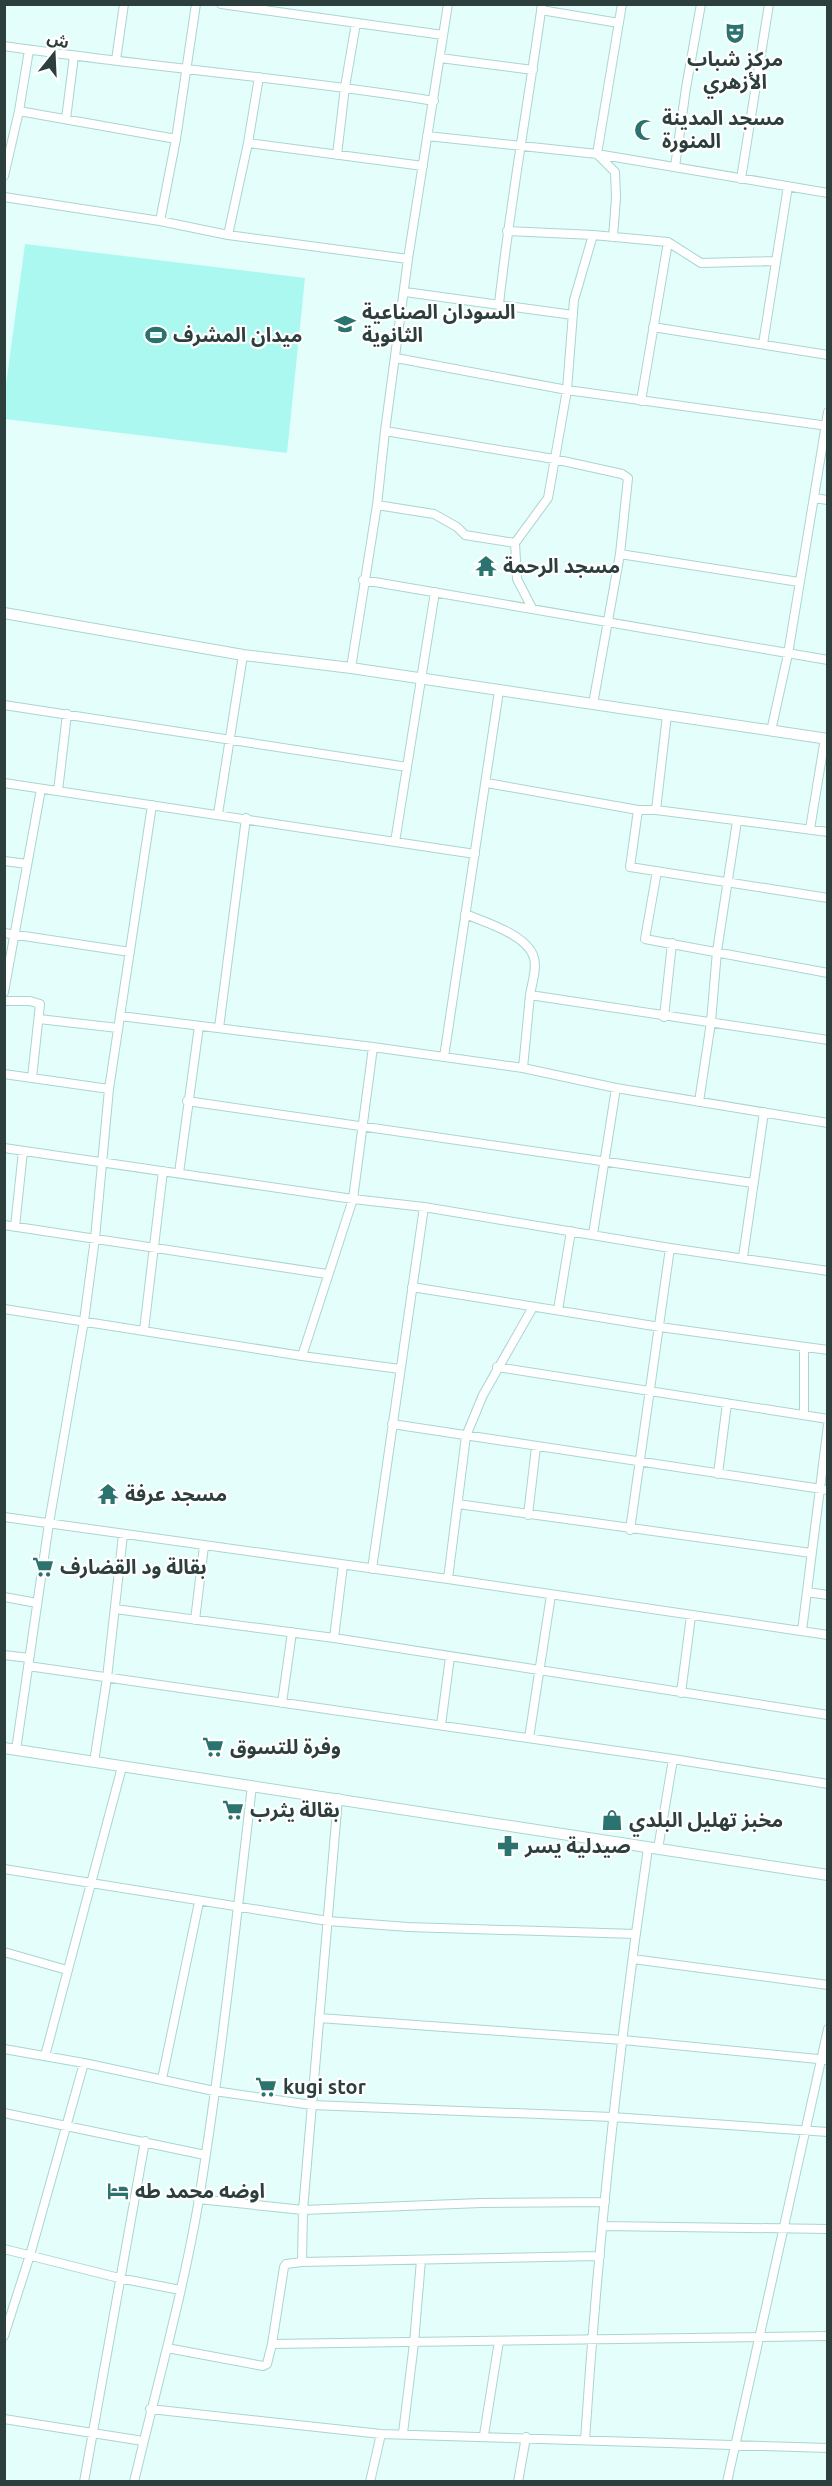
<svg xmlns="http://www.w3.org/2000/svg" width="832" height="2486" viewBox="0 0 832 2486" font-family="Ubuntu,'Noto Sans Arabic',sans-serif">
	<rect width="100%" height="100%" fill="#e4fefb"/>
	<path fill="#abf8f1" d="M 25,244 L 305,278 L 287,453 L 5,419 L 5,392 Z"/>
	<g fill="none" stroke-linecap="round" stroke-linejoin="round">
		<defs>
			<path id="minor" d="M 221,4 L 443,35
				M 541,10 L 619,23
				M 4,46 C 147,67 292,78 434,101
				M 440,58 L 533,70
				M 116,60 L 124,4
				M 19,111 L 176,139
				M 66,119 L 74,56
				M 427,136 L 597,154 L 828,193
				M 248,143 L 423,166
				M 337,155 L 345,87 L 356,23
				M 675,167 L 686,88 L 701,4
				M 4,176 L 19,111 L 29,50
				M 741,179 L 769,4
				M 4,197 L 160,221 L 228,235 L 408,259
				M 160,221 L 176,139 L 196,4
				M 507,231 L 593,235 L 668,242 L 701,263 L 776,261
				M 228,235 L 248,143 L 259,77
				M 613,237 L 616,198 L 615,172 L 597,154 L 622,4
				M 405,292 L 573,315
				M 499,304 C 510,204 528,104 542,4
				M 653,327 L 828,355
				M 763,344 L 788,186
				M 396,358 L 567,390 L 828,426
				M 641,401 L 668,242
				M 385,431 L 554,459 L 622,474 L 628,478 L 620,554 L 593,704
				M 814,498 L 828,500
				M 377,505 L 434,514 L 457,527 L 465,535 L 515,543
				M 620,554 L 799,582
				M 363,580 L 828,660
				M 532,608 L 517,579 L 515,543 L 548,498 L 567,390 L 574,300 L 593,235
				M 351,668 L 377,505 L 385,431 L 408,259 L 448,4
				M 4,705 L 407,767
				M 771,731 L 788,654 L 828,412
				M 4,783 L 475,854
				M 487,783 L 638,810 L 656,810 L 828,832
				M 58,791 L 67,714
				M 638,810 L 630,867 L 828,898
				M 656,810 L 667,715
				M 218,814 L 243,655
				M 810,829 L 825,738
				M 395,842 L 435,592
				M 4,861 L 27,864
				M 657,871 L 645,939 L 828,973
				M 465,914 C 485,922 528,935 534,958 C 537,969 532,983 530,995 L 828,1040
				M 4,933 L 130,952
				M 4,992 L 41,789
				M 4,1001 L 30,1001 L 40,1004 L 32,1078
				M 120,1016 L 373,1047 L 523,1068 L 616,1088 L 828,1123
				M 664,1017 L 672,943
				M 39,1019 L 118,1028
				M 219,1028 L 246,818
				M 444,1057 L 499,691
				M 523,1068 L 530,995
				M 4,1074 L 109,1089
				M 187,1101 L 753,1183
				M 699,1102 L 711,1022 L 717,951 L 737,821
				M 4,1148 L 353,1199 L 424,1207 L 670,1248 L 828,1271
				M 179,1173 L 199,1026
				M 4,1225 L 327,1274
				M 15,1227 L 23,1151
				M 593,1234 L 616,1088
				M 743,1257 L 764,1112
				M 412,1287 L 660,1327 L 828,1350
				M 4,1309 L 302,1356 L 400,1369
				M 558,1310 L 571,1231
				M 144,1330 L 163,1171
				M 804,1347 L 804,1415
				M 302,1356 L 353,1199 L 373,1047
				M 497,1367 L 828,1419
				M 392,1424 L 828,1490
				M 718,1474 L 727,1403
				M 458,1504 L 811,1553
				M 528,1515 L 536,1447
				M 4,1517 L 448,1579 L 828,1635
				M 630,1530 L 670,1248
				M 372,1569 L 424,1207
				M 448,1579 L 466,1436 L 483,1395 L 533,1307
				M 807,1592 L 828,1595
				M 4,1597 L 37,1603
				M 115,1609 L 334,1638 L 828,1715
				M 195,1620 L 204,1546
				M 802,1631 L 828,1425
				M 334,1638 L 343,1565
				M 4,1655 L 29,1658
				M 28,1666 L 673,1759 L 828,1784
				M 681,1693 L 691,1616
				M 282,1703 L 292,1632
				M 441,1725 L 450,1657
				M 529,1738 L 551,1595
				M 16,1750 L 49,1523 L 84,1321 L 95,1238 L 109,1089 L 152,805
				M 94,1762 L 107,1678 L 123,1535
				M 658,1849 L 673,1759
				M 4,1869 L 328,1921 L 408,1927 L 636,1934
				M 4,1952 L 67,1970
				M 633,1959 L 828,1985
				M 319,2018 L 623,2040 L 828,2060
				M 4,2049 L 84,2063 L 214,2091 L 312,2105 L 612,2117 L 828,2132
				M 45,2056 L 122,1767
				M 162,2079 L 199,1902
				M 4,2113 L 205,2155
				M 198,2199 L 303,2210 L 481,2203 L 605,2202
				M 603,2226 L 828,2229
				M 4,2249 L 119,2278 L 180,2290
				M 302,2262 L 303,2210 L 338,1798
				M 4,2336 L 30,2255 L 84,2063
				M 272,2344 L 828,2336
				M 167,2348 L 263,2366 L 267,2364 L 272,2344 L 284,2267 L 286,2264 L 302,2262 L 600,2256
				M 150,2409 L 381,2434 L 828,2448
				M 4,2419 L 143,2441
				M 403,2433 L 414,2343 L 421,2260
				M 484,2435 L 499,2341
				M 585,2440 C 598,2242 619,2044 648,1848
				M 84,2482 L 145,2141
				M 134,2482 C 156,2388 183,2294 199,2199 C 221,2062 236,1923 252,1786
				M 370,2482 L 381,2434
				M 518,2482 L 526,2437
				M 727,2482 L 828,2029"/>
			<path id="tertiary" d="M 4,613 L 243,655 L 351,668 L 828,739
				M 4,1748 L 828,1875"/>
		</defs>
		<use href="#minor" stroke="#aad5d0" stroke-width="10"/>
		<use href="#tertiary" stroke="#aad5d0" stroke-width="12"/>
		<use href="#minor" stroke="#fff" stroke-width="8"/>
		<use href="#tertiary" stroke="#fff" stroke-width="10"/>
	</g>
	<defs>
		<symbol id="theatre-bare" viewBox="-9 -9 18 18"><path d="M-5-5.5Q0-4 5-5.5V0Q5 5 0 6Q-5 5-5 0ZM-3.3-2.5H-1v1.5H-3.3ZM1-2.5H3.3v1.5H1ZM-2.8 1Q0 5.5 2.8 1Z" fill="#2a736e" stroke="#fff" stroke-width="2.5" paint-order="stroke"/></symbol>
		<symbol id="mosque-bare" viewBox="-9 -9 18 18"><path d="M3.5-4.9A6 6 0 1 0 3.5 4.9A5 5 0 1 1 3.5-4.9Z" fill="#2a736e" stroke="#fff" stroke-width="2.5" paint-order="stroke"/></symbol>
		<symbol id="school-bare" viewBox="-9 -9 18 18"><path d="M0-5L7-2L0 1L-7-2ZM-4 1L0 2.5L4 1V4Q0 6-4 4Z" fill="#2a736e" stroke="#fff" stroke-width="2.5" paint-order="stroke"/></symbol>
		<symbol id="stadium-bare" viewBox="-9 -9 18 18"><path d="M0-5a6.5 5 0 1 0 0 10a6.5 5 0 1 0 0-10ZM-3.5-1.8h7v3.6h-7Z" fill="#2a736e" stroke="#fff" stroke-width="2.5" paint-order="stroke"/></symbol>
		<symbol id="temple-bare" viewBox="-9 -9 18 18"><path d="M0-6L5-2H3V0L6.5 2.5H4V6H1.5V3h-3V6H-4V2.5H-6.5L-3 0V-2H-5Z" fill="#2a736e" stroke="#fff" stroke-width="2.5" paint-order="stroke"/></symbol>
		<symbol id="supermarket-bare" viewBox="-9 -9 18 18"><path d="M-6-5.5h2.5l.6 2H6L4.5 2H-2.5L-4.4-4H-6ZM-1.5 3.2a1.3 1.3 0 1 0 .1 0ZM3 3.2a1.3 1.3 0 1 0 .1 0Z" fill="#2a736e" stroke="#fff" stroke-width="2.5" paint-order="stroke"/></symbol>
		<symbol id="shop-bare" viewBox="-9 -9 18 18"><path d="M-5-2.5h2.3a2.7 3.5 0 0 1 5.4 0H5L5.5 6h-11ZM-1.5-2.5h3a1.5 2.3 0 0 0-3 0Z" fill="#2a736e" stroke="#fff" stroke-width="2.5" paint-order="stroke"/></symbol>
		<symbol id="pharmacy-bare" viewBox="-9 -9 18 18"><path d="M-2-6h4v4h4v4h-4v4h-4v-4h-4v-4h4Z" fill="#2a736e" stroke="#fff" stroke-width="2.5" paint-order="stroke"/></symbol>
		<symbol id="hotel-bare" viewBox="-9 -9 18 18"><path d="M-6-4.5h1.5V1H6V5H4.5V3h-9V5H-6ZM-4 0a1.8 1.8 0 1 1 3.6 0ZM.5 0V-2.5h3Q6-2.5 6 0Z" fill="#2a736e" stroke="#fff" stroke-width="2.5" paint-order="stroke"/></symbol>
	</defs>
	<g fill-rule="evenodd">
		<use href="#theatre-bare" x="720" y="18" width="30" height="30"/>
		<use href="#mosque-bare" x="630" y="115" width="30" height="30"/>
		<use href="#school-bare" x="330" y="309" width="30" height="30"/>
		<use href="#stadium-bare" x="141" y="320" width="30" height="30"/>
		<use href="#temple-bare" x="471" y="551" width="30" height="30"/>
		<use href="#temple-bare" x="93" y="1479" width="30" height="30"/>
		<use href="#supermarket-bare" x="28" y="1552" width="30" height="30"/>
		<use href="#supermarket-bare" x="198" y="1732" width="30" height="30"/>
		<use href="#supermarket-bare" x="218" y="1795" width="30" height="30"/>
		<use href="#shop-bare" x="597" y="1805" width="30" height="30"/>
		<use href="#pharmacy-bare" x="493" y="1831" width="30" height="30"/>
		<use href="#supermarket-bare" x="251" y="2072" width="30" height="30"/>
		<use href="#hotel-bare" x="103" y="2176" width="30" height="30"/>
	</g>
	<g text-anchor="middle" stroke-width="4.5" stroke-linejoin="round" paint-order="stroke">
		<g font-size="20" font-weight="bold" fill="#2d3f3d" stroke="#fff" text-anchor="start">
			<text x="735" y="66" text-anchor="middle">مركز شباب<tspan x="735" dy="23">الأزهري</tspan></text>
			<text x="662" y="125">مسجد المدينة<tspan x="662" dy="23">المنورة</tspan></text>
			<text x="362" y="319">السودان الصناعية<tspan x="362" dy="23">الثانوية</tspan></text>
			<text x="173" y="342">ميدان المشرف</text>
			<text x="503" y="573">مسجد الرحمة</text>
			<text x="125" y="1501">مسجد عرفة</text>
			<text x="60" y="1574">بقالة ود القضارف</text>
			<text x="230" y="1754">وفرة للتسوق</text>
			<text x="250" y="1817">بقالة يثرب</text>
			<text x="629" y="1827">مخبز تهليل البلدي</text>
			<text x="525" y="1853">صيدلية يسر</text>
			<text x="283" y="2094">kugi stor</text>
			<text x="135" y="2198">اوضه محمد طه</text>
		</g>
	</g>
	<rect width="832" height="2486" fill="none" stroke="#2d3f3d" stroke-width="12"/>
	<g transform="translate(54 54) rotate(18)" stroke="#ffffff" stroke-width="4.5" paint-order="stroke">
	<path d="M0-4.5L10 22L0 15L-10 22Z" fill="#2d3f3d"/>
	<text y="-9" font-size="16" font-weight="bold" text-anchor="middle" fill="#2d3f3d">ش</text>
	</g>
</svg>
